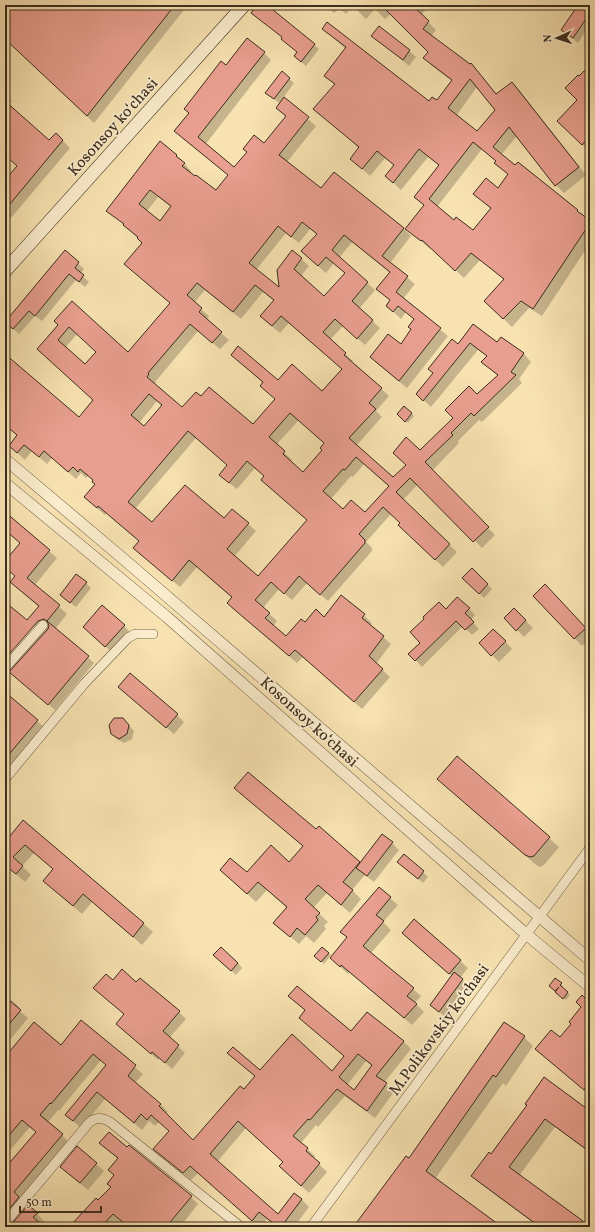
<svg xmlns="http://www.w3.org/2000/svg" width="595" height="1232" viewBox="0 0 595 1232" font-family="Vollkorn,serif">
	<rect width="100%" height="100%" fill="#f8e2b1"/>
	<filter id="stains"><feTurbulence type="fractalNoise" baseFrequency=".005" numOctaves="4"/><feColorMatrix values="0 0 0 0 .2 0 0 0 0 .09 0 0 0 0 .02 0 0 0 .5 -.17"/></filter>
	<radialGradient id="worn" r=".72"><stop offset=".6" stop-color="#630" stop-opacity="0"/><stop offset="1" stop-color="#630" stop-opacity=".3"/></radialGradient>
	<path fill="#0003" fill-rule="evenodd" d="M 9,5 L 188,5 L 94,123 L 5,38 L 5,9 Z
		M 259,5 L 265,5 L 319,49 L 306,66 L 300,61 L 298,52 L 283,38 Z
		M 325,5 L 431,5 L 421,15 L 436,30 L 431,36 L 470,66 L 471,65 L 497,94 L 512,83 L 520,91 L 586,175 L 564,193 L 556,185 L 517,136 L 501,155 L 590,221 L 590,243 L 542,316 L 529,308 L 512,327 L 485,301 L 505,280 L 480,260 L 464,278 L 431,247 L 430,249 L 407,229 L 425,206 L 415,197 L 440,166 L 428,157 L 401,190 L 386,176 L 395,166 L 385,158 L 370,176 L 359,166 L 359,148 L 315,109 L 335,85 L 326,76 L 346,49 L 323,29 L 429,102 L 437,101 L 452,81 L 432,66 L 424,58 L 429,52 L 391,14 L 385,19 L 375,9 L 366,19 L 353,6 L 346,14 L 339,8 L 334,13 ZM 477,87 L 497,110 L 477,132 L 456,116 ZM 482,149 L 497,161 L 495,163 L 509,175 L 498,189 L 475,194 L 491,209 L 473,232 L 455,221 L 437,207 Z
		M 580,5 L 590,5 L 590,24 L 578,43 L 562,30 Z
		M 373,36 L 409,51 L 416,57 L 409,66 Z
		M 264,53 L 271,60 L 205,145 L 234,169 L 265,144 L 286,117 L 277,108 L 280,104 L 267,93 L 282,73 L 294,83 L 283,98 L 316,126 L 287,162 L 321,190 L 334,173 L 404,229 L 411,236 L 390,263 L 415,284 L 403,299 L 448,336 L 407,388 L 379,365 L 372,357 L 402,345 L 412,330 L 415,320 L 406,312 L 401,319 L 387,306 L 391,301 L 377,289 L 390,273 L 352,242 L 339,258 L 375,290 L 359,309 L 380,328 L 365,345 L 343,326 L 330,340 L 353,361 L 352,362 L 389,396 L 376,411 L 382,417 L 356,446 L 393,479 L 498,376 L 482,362 L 488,357 L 478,350 L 431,407 L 417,394 L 458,345 L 473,325 L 498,343 L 501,338 L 524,354 L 531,362 L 519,379 L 522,383 L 482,422 L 479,420 L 458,441 L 459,443 L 432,471 L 495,535 L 482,548 L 418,484 L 403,500 L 457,552 L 443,567 L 406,532 L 401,523 L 391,514 L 366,542 L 372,548 L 372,551 L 328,601 L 307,583 L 292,600 L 279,589 L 263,608 L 277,621 L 273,626 L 286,637 L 305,623 L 324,618 L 342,596 L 372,623 L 370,626 L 391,644 L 376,664 L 390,677 L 362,709 L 303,657 L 297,663 L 245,618 L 232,598 L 197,567 L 180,587 L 142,555 L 140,542 L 107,513 L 105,515 L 93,505 L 96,485 L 94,481 L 88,476 L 86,478 L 81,473 L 76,479 L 52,458 L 47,464 L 32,451 L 25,460 L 10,446 L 18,435 L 5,425 L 5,349 L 10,355 L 8,357 L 79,418 L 94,400 L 45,356 L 60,325 L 72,303 L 128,354 L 171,303 L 143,243 L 108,210 L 160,143 L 184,163 L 191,171 L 190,173 L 216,192 L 229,176 L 175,131 L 227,67 ZM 158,197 L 171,207 L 160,222 L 147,211 ZM 310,229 L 317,234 L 310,259 L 326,273 L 334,263 L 345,273 L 324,297 L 301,276 L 309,266 L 301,259 L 278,270 L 280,289 L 256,270 L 286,233 L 299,243 ZM 205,290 L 241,319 L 263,292 L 274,301 L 261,316 L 269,324 L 280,333 L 289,323 L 343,370 L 322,393 L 278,382 L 240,362 L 263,383 L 276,400 L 253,425 L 201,398 L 182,409 L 154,385 L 156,382 L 155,382 L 198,331 L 220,349 L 229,340 L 206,320 L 209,316 L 194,303 ZM 77,334 L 97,352 L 85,366 L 65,348 ZM 157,401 L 162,406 L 144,427 L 139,423 ZM 299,420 L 325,444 L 324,450 L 303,473 L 290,462 L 292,460 L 276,445 ZM 196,438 L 228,466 L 228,482 L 237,489 L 255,468 L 265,476 L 270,487 L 308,521 L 258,578 L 234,557 L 256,531 L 232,510 L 224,520 L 152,524 L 135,509 ZM 364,464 L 390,487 L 365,514 L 343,510 L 331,499 L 351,476 L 353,477 Z
		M 590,67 L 590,150 L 589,151 L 558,121 L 578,100 L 579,77 Z
		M 5,95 L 12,101 L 8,105 L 49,141 L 56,134 L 70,148 L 5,225 L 5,179 L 6,181 L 18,166 L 5,155 Z
		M 65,252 L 84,269 L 80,274 L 89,282 L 85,287 L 76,280 L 42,321 L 35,316 L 19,334 L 12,328 Z
		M 404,407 L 414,416 L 408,423 L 398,414 Z
		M 5,513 L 57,558 L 35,585 L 67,614 L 55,629 L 94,663 L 55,710 L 10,671 L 5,676 L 5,661 L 36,626 L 33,626 L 5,658 L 5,603 L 27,621 L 39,607 L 11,582 L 16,576 L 5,566 L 5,562 L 21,543 L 5,530 Z
		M 472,569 L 492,589 L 484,598 L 464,578 Z
		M 86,583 L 91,588 L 76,607 L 66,599 Z
		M 552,593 L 590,633 L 590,638 L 582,646 L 534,596 Z
		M 469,609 L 475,615 L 471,620 L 479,629 L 472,635 L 463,626 L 422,667 L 410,654 L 422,643 L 446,611 Z
		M 514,609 L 533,628 L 524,637 L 505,618 Z
		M 124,626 L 131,633 L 113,653 L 91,634 Z
		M 505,641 L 512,649 L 499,662 L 480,643 Z
		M 5,694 L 45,728 L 12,767 L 5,761 Z
		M 127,694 L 177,715 L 184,722 L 174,734 Z
		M 128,724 L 134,731 L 132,739 L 124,743 L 117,739 L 112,734 Z
		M 457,757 L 559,847 L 544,865 L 540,867 L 536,865 L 448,788 Z
		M 236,788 L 316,831 L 319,828 L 361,864 L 392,843 L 399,850 L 374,882 L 365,875 L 352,890 L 361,899 L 350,913 L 327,893 L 313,908 L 328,922 L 324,926 L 326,929 L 314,943 L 306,936 L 299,944 L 274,923 L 287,908 L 267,890 L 256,902 L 221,870 L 247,874 L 289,863 L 303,846 Z
		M 24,821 L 153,932 L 142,945 L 92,902 L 82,914 L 53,889 L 54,869 L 34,853 L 22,866 L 31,875 L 25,882 L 5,865 L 5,842 Z
		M 403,866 L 423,872 L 428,877 L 423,883 Z
		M 390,898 L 398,905 L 383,922 L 391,930 L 371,953 L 421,996 L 415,1003 L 424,1012 L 412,1025 L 349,972 L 348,974 L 331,958 Z
		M 590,912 L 590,925 L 584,920 Z
		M 414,920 L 468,968 L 460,978 L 467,984 L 444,1016 L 431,1005 L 452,976 L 410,940 Z
		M 323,948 L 331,955 L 324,964 L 316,956 Z
		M 219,960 L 238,963 L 242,968 L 236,975 Z
		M 555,979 L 563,986 L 562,988 L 570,995 L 566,1000 L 550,986 Z
		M 113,982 L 136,983 L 179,1012 L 186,1019 L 169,1038 L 185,1053 L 172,1069 L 160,1058 L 158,1060 L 124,1031 L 125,1015 Z
		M 5,994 L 19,1007 L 17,1009 L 28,1018 L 5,1046 Z
		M 290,996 L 351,1033 L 367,1013 L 404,1042 L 411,1049 L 384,1083 L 394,1092 L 375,1118 L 345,1096 L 318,1127 L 316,1125 L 301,1143 L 315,1156 L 313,1158 L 327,1172 L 309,1193 L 288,1174 L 284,1162 L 246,1128 L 217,1162 L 278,1216 L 301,1199 L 309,1207 L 294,1227 L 278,1227 L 267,1219 L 260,1227 L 198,1173 L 191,1180 L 154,1149 L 169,1131 L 159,1122 L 155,1126 L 149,1121 L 142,1130 L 105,1099 L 81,1128 L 74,1122 L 66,1115 L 107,1065 L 101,1060 L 59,1111 L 58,1110 L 48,1122 L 69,1142 L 21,1200 L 26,1205 L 8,1227 L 5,1227 L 5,1163 L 8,1166 L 37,1132 L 30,1127 L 5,1156 L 5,1059 L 61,1046 L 82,1022 L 143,1074 L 135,1083 L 160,1104 L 168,1112 L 165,1114 L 193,1141 L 255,1077 L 229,1053 L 261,1071 L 332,1072 L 345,1057 L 300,1018 L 306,1011 ZM 366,1061 L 372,1066 L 354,1091 L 347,1085 Z
		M 590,1004 L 590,1095 L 537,1049 L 560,1038 Z
		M 524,1037 L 533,1046 L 506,1086 L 503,1083 L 435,1179 L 500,1227 L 364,1227 L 359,1222 L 409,1160 Z
		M 528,1106 L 590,1112 L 590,1153 L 555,1127 L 519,1176 L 587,1227 L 539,1227 L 482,1185 L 472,1176 L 491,1155 Z
		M 101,1143 L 191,1197 L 198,1204 L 180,1227 L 128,1227 L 121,1221 L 116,1227 L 71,1227 L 112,1187 L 118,1159 Z
		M 77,1147 L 104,1171 L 88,1190 L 69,1174 Z
		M 37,1214 L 44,1221 L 41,1225 L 43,1227 L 11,1227 Z"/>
	<path fill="#e99f8f" stroke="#3b2d1d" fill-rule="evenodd" d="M 8,5 L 175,5 L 87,116 L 5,39 L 5,8 Z
		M 257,5 L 267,5 L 315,44 L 301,62 L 294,56 L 297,52 L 281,39 L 282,37 L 251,13 Z
		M 381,5 L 412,5 L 429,21 L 423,29 L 470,64 L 471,63 L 496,94 L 512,82 L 579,167 L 555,186 L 509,127 L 493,147 L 515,165 L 518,162 L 578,210 L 577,211 L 590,220 L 590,223 L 533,309 L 521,301 L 503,319 L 484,301 L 504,279 L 471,253 L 455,271 L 422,240 L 421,241 L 405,229 L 424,205 L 414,197 L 439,165 L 419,149 L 393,183 L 385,176 L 394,165 L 377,151 L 362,169 L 350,159 L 359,147 L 313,109 L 335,84 L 324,76 L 346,47 L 322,29 L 327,22 L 429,101 L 432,97 L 437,100 L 452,80 L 423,58 L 428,52 ZM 470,79 L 495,110 L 477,131 L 448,108 ZM 473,142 L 496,161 L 494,163 L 508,174 L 498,188 L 486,178 L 473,194 L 491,208 L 473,230 L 456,217 L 454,220 L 429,199 Z
		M 578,5 L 584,5 L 590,9 L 590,13 L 573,38 L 561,30 Z
		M 379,26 L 410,50 L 403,60 L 371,36 Z
		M 247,38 L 265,52 L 198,137 L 234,167 L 247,152 L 243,149 L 254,135 L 264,143 L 286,116 L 276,108 L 284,97 L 309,117 L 279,155 L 321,188 L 334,172 L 404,228 L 382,256 L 408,276 L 396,292 L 441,328 L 399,381 L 370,357 L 388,334 L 401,344 L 411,329 L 408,327 L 414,319 L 398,306 L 393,312 L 386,306 L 390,300 L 376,289 L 390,272 L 344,235 L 332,250 L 368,282 L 352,301 L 373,320 L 357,339 L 335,319 L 323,332 L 346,353 L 344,355 L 382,388 L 369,403 L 376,409 L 349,438 L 393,477 L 406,465 L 393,453 L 406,437 L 420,450 L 453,418 L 445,410 L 469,386 L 477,394 L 498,375 L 481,362 L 487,356 L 470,343 L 423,401 L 416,394 L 433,373 L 428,369 L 452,339 L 458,344 L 473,324 L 497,342 L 501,337 L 524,353 L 511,372 L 516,375 L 474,416 L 471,413 L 451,433 L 453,435 L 425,462 L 489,527 L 473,542 L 410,478 L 396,492 L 450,544 L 435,560 L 398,525 L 400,523 L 383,507 L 359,534 L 365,540 L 365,543 L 320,595 L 299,576 L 284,594 L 271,582 L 255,600 L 270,613 L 265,618 L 286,636 L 301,619 L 305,622 L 316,609 L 324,617 L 341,595 L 365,614 L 362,618 L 384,636 L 369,656 L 383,669 L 354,702 L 295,650 L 289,656 L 236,611 L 227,603 L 232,597 L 189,560 L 172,581 L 133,548 L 139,541 L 98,506 L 97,508 L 84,497 L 95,484 L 92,482 L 93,480 L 80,469 L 78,472 L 73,467 L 68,472 L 44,451 L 39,457 L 24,445 L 17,453 L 9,446 L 17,435 L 5,425 L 5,354 L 79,417 L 93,400 L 37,349 L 58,325 L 54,321 L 72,301 L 128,352 L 170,303 L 124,264 L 142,243 L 137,238 L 138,237 L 123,225 L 124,224 L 106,211 L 160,141 L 177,155 L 176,156 L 185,163 L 182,166 L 195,176 L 196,175 L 216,190 L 228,175 L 174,131 L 189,113 L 184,109 L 221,61 L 226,65 ZM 150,190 L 171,206 L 160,221 L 139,204 ZM 302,222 L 317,234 L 301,251 L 318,266 L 326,257 L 345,273 L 324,296 L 294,269 L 302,258 L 292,250 L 277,270 L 279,287 L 249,263 L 278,226 L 291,237 ZM 197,283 L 233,312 L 255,285 L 274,300 L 260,316 L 272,326 L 281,316 L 342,369 L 322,391 L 292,364 L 278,380 L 238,346 L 231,355 L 263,382 L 260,386 L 275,399 L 253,424 L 209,387 L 201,396 L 196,392 L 182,407 L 147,377 L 149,374 L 148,373 L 190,324 L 212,343 L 222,332 L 199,312 L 202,308 L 187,295 ZM 69,327 L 96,352 L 85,364 L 58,340 ZM 149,394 L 162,405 L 144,426 L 131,415 ZM 290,413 L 324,443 L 320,448 L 322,450 L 303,472 L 283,454 L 285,451 L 269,437 ZM 188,431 L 227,465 L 219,475 L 229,483 L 247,461 L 264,476 L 261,480 L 307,520 L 258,576 L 227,549 L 249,523 L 232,509 L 224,518 L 185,485 L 152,522 L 128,502 ZM 356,457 L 389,486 L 365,512 L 351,500 L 343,509 L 323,491 L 343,469 L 345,470 Z
		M 590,65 L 590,136 L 582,145 L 557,121 L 577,100 L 565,88 L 578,75 L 579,76 Z
		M 282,71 L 290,78 L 274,99 L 265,93 Z
		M 5,101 L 49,140 L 56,133 L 63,140 L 5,210 L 5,180 L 17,166 L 5,155 Z
		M 65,250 L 79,262 L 75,268 L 84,275 L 79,282 L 69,274 L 35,316 L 29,311 L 13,329 L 5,322 Z
		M 404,406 L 412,413 L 405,422 L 397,414 Z
		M 5,512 L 50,550 L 27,578 L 60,605 L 47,621 L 44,619 L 38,621 L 5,659 L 5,602 L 27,620 L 39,606 L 10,582 L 15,576 L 5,567 L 5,561 L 20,543 L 5,530 Z
		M 472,568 L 488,584 L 479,594 L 462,578 Z
		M 76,574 L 87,582 L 70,603 L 60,595 Z
		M 545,584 L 586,628 L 574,639 L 533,596 Z
		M 457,597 L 470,608 L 465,613 L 474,622 L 465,630 L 456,621 L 415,661 L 408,654 L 420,643 L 410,632 L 424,619 L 423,617 L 439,602 L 446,609 Z
		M 102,605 L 125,625 L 105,647 L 83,627 Z
		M 514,608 L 526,620 L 516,631 L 504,618 Z
		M 47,621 L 89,656 L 48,705 L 9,672 L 48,629 L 49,626 Z
		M 493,629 L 506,641 L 491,656 L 479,643 Z
		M 130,673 L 178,714 L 166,728 L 118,687 Z
		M 5,692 L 38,720 L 5,759 Z
		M 114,718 L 123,718 L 129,725 L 127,734 L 119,739 L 111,734 L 109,725 Z
		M 457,756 L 550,837 L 534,856 L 530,857 L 525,855 L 437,779 Z
		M 248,772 L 316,829 L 319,826 L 360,862 L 343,882 L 353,890 L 341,905 L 318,885 L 305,899 L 320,913 L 316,917 L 318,920 L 305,935 L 297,928 L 290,937 L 273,923 L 287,907 L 258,882 L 247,894 L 220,870 L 230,858 L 247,872 L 271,845 L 289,862 L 303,846 L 234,788 Z
		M 23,820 L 144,923 L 133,937 L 83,894 L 73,906 L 43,881 L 53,869 L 25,845 L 13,857 L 23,866 L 16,874 L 6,866 L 5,867 L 5,842 Z
		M 382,834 L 393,842 L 367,876 L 356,868 Z
		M 404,854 L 424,871 L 418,879 L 397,862 Z
		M 379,887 L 391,897 L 376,915 L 384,921 L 363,946 L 414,988 L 407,996 L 417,1004 L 404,1018 L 341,965 L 340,967 L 330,958 L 347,937 L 340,932 Z
		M 414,919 L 461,960 L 449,974 L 402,933 Z
		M 221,947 L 238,963 L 231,971 L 213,955 Z
		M 322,947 L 329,953 L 321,962 L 314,956 Z
		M 122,969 L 136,982 L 140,978 L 180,1011 L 163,1031 L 179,1045 L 165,1063 L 152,1052 L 151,1054 L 116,1024 L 124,1014 L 93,988 L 106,974 L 113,980 Z
		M 454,972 L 463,979 L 439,1012 L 430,1005 Z
		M 555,978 L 562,983 L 560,985 L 568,992 L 563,999 L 555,992 L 559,987 L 555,991 L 549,986 Z
		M 297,986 L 351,1031 L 367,1012 L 404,1041 L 376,1076 L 387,1083 L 367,1111 L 337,1089 L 310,1120 L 308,1119 L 293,1136 L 308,1148 L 306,1151 L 320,1163 L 301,1186 L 279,1166 L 283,1162 L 238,1121 L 210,1154 L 278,1214 L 294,1193 L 302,1199 L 281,1227 L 278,1227 L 259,1212 L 252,1221 L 190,1166 L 183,1173 L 153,1149 L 169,1131 L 151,1115 L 147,1120 L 141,1114 L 134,1123 L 97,1092 L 73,1121 L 65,1115 L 106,1065 L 93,1054 L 51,1104 L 50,1103 L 40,1115 L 63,1134 L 14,1192 L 19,1197 L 5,1214 L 5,1168 L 36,1132 L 22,1120 L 5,1140 L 5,1057 L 34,1022 L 61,1045 L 81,1020 L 136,1065 L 128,1076 L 161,1104 L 159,1106 L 193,1140 L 240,1086 L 244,1089 L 255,1076 L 227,1053 L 233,1047 L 260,1070 L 292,1034 L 332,1071 L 344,1056 L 299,1018 L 305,1010 L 288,996 ZM 358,1054 L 372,1065 L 354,1090 L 339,1077 Z
		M 582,995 L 587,1000 L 590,996 L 590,1090 L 586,1087 L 584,1090 L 535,1049 L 551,1030 L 560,1037 L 571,1024 L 569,1022 L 581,1007 L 576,1002 Z
		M 5,997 L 21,1010 L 5,1029 Z
		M 504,1022 L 525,1036 L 496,1077 L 493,1075 L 426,1171 L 502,1227 L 364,1227 L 357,1222 L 406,1156 L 409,1158 Z
		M 544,1077 L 590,1111 L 590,1152 L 545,1119 L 509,1167 L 583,1221 L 578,1227 L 540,1227 L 471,1176 L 489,1152 L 491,1154 L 527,1105 L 525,1104 Z
		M 109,1132 L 127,1147 L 129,1145 L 192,1196 L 166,1227 L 129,1227 L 113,1214 L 101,1227 L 69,1227 L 96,1198 L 98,1200 L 111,1187 L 107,1184 L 114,1175 L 108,1170 L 118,1158 L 99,1143 Z
		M 77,1146 L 97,1163 L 80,1183 L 60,1167 Z
		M 28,1205 L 38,1213 L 33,1217 L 44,1227 L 9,1227 Z"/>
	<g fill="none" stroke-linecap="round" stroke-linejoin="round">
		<defs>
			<path id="minor" d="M 5,668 L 43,625
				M 5,779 L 84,684 L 128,638 L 135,634 L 153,634
				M 5,1223 L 88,1124 C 94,1117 102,1117 110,1122 L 241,1227
				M 311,1227 L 590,848"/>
			<path id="tertiary" d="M 5,459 L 120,556 L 590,960
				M 5,483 L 167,617 L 526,934 L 590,987"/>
			<path id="secondary" d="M 5,271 L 244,5"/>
		</defs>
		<use href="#minor" stroke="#6a5a42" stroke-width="10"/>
		<use href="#tertiary" stroke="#6a5a42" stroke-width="12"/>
		<use href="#secondary" stroke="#3b2d1d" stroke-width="14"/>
		<use href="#minor" stroke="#faeccc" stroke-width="9"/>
		<use href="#tertiary" stroke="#faeccc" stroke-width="11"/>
		<use href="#secondary" stroke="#faeccc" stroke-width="13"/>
	</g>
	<g text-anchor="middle" stroke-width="3.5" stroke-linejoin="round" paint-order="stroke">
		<g font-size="16" fill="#3b2d1d" stroke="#faeccc">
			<text transform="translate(112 126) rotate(-48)" y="6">Kosonsoy koʻchasi</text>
			<text transform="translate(310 721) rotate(42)" y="6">Kosonsoy koʻchasi</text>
			<text transform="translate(438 1029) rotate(-54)" y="6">M.Polikovskiy koʻchasi</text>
		</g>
	</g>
	<rect width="595" height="1232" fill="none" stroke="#f8e2b1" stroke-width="20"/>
	<rect x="6" y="6" width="583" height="1220" fill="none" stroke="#3b2d1d" stroke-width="2"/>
	<rect x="10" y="10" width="575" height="1212" fill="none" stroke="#3b2d1d"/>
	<g transform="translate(557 38) rotate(267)" stroke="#faeccc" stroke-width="3" paint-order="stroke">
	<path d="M0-3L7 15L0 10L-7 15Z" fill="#3b2d1d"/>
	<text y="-6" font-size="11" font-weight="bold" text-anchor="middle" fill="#3b2d1d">N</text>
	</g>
	<path d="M20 1206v6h81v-6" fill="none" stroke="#3b2d1d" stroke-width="2"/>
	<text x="26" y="1206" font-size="12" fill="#3b2d1d" stroke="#faeccc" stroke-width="3" paint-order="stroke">50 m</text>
	<rect width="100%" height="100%" filter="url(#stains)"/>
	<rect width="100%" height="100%" fill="url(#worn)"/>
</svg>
